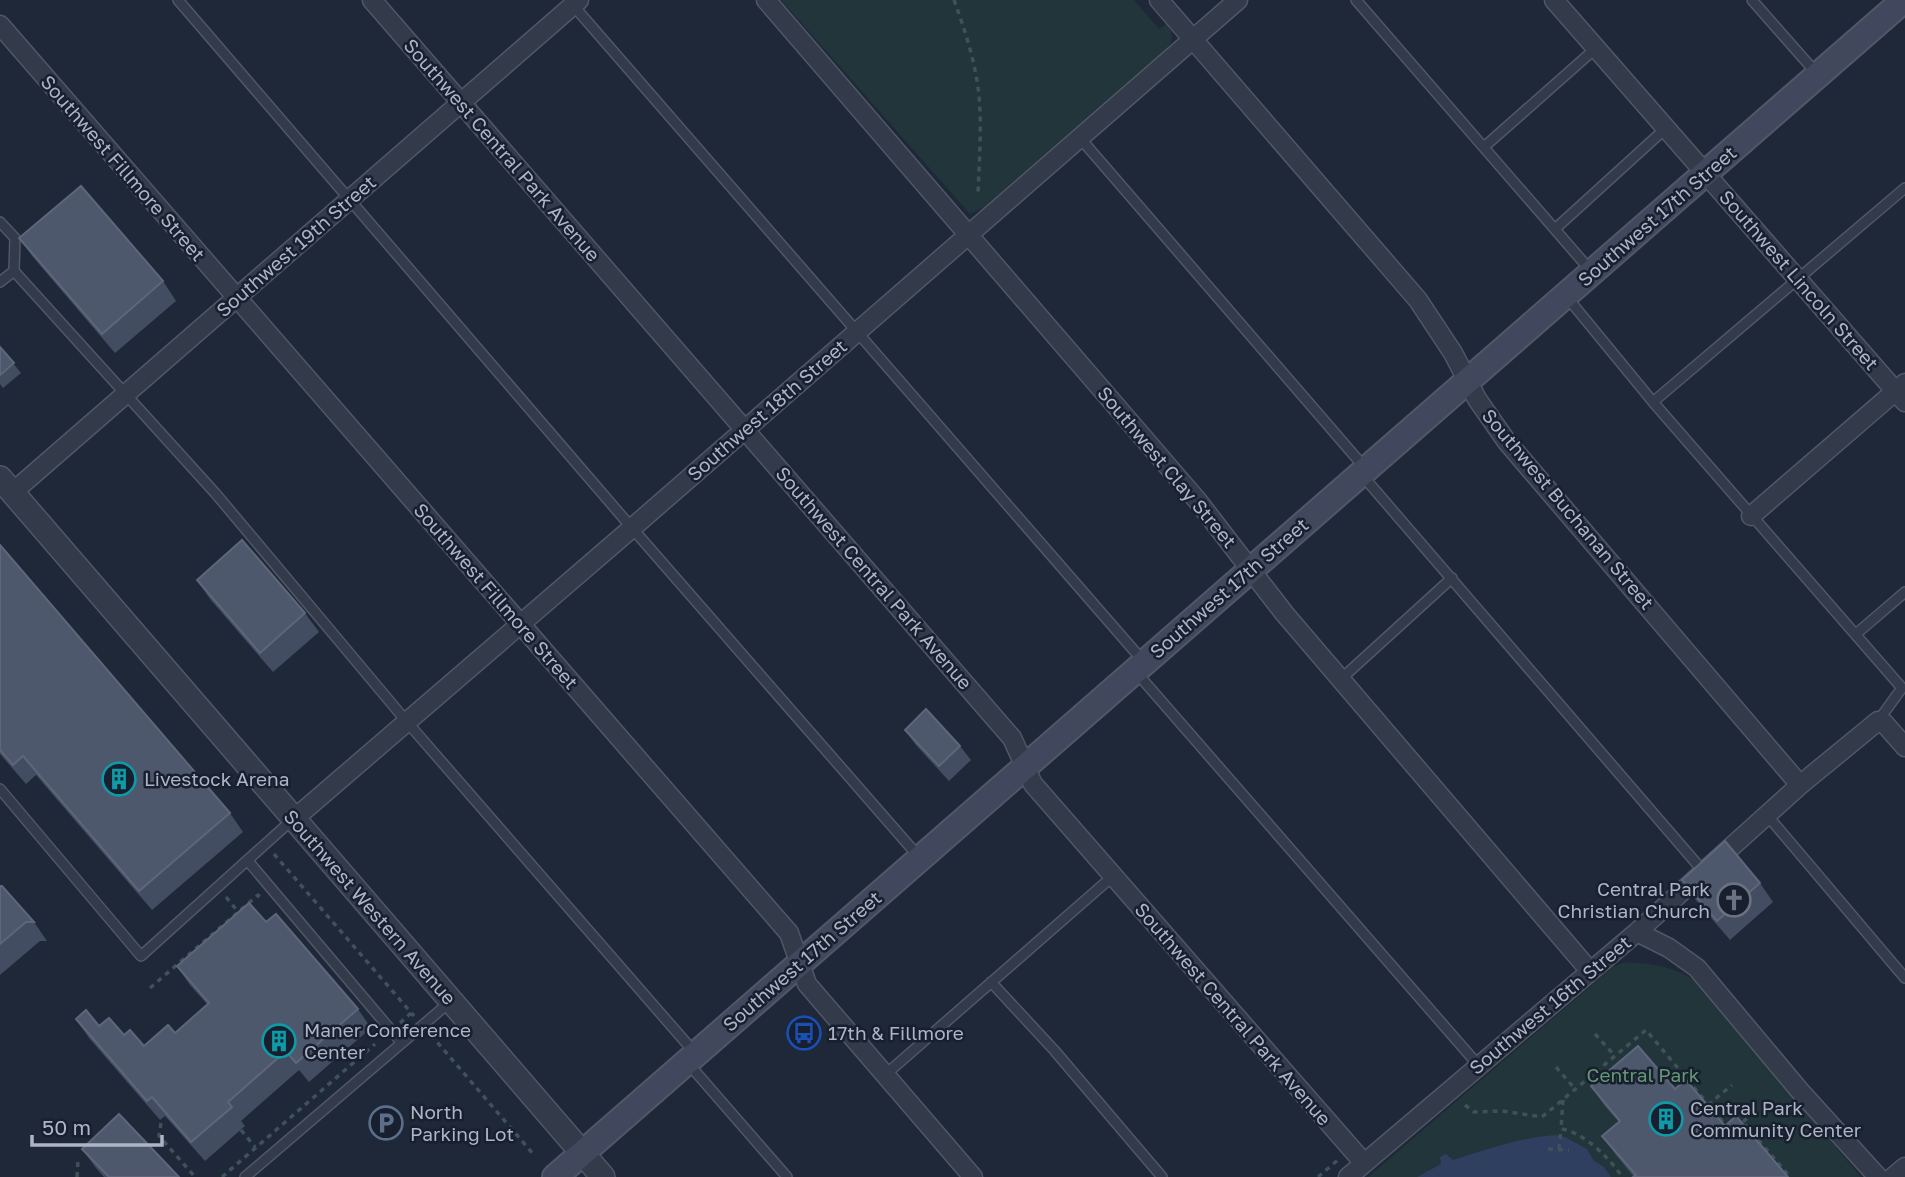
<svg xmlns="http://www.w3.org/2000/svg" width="1905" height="1177" viewBox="0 0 1905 1177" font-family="'Golos Text',sans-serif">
	<rect width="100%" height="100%" fill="#1f2839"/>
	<path fill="#21353a" d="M 781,0 L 1134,0 L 1159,29 L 1167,24 C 1174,35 1174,40 1165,50 L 984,207 L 970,214 Z
		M 1625,962 C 1654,964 1678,966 1700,985 L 1861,1177 L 1368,1177 L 1613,967 Z"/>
	<path fill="#2f3f60" d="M 1556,1135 L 1565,1137 L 1587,1149 L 1594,1161 L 1604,1167 L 1611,1177 L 1417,1177 L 1441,1164 L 1440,1157 L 1446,1154 L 1453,1160 C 1486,1150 1521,1137 1556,1135 Z"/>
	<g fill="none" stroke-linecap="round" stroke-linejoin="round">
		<defs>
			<path id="service" d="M 178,0 L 632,528 L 919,857
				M 1356,0 L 1591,271
				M 1752,0 L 1818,75
				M 572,4 L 1144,662
				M 1080,138 L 1365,468
				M 1484,147 L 1596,48
				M 0,222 L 15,238 L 14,271
				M 1555,229 L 1666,128
				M 0,282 L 14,271 L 216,494 L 407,722 L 695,1053
				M 1566,296 L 1653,402 L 1902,688 L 1878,721
				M 1653,402 L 1905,188
				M 1362,475 L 1703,871
				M 1856,634 L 1905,592
				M 1136,672 L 1479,1066
				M 1341,679 L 1452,578
				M 0,789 L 141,956 L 292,820
				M 1767,815 L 1905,978
				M 248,861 L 401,1042
				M 991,982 L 1054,1050 L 1162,1177
				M 687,1062 L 787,1177
				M 885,1075 L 1113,876
				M 245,1177 L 451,1001"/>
			<path id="minor" d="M 372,0 L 1012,738 L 1033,784 L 1364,1163
				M 766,0 L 1197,500 L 1284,613 L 1590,971
				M 1159,0 L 1418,300 L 1453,353 L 1477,399 L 1507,442 L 1800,785
				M 1554,0 L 1905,402
				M 0,25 L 789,933 L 807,984 L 973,1177
				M 13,492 L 579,0
				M 1751,516 L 1905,383
				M 294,819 L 632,528 L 1238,0
				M 1637,932 L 1669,948 L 1697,968 L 1800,1091 L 1878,1177
				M 1348,1177 L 1637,932 L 1800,785 L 1878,721 L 1884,723 L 1905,747
				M 1893,1177 L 1905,1167"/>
			<path id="tertiary" d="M 0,478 L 603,1177"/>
			<path id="secondary" d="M 555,1177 L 1904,0"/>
		</defs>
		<use href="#service" stroke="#505767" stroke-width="12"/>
		<use href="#minor" stroke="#505767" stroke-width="21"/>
		<use href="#tertiary" stroke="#505767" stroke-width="26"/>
		<use href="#secondary" stroke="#505767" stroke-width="28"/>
		<path stroke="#3f5258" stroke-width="3.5" stroke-dasharray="5 5" stroke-linecap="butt" d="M 954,0 C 965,30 976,64 979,96 C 982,129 979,162 978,195
			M 274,854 L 414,1016
			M 226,897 L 239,913
			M 150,988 L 258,895 L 261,898
			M 400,1023 L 411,1013
			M 1595,1034 L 1615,1056
			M 431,1035 L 534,1155
			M 1556,1067 L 1575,1089
			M 1563,1100 L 1561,1129 C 1582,1131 1611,1159 1622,1177
			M 1465,1105 L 1474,1112 L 1502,1111 L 1542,1117 L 1646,1030 L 1728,1128
			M 1708,1105 L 1732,1085
			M 1743,1122 L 1754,1112
			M 161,1123 L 159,1136 L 195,1177
			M 1738,1126 L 1743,1122 L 1790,1177
			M 241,1130 L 255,1147
			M 1548,1149 L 1569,1150
			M 1559,1149 L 1561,1129
			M 77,1177 L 78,1160
			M 222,1177 L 375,1044
			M 1318,1177 L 1339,1159"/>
		<use href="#service" stroke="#333a4a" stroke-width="9"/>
		<use href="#minor" stroke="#333a4a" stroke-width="18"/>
		<use href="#tertiary" stroke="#333a4a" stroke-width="23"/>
		<use href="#secondary" stroke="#41485d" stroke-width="24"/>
	</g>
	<path fill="#434d61" d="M 19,238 L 163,281 L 176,301 L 115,353 L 33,257 Z
		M 0,347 L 21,373 L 3,388 L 0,384 Z
		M 0,545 L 230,813 L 243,832 L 152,910 L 36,775 L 26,784 L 0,754 Z
		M 197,580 L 305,613 L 319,632 L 273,672 L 210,599 Z
		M 905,730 L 960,746 L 971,760 L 949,781 L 915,744 Z
		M 1682,880 L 1760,883 L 1773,902 L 1730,940 L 1695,899 Z
		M 0,886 L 34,922 L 47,941 L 40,941 L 0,975 Z
		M 266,922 L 358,1009 L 371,1028 L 309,1082 L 299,1070 L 241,1121 L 245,1126 L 205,1161 L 165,1116 L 160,1120 L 89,1038 L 76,1019 L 99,1026 L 124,1035 L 144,1046 L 175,1033 L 208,1005 L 190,985 L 177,966 Z
		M 1591,1086 L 1675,1089 L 1725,1126 L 1788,1177 L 1634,1177 L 1616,1155 L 1602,1136 L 1619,1122 L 1604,1105 Z
		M 82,1149 L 179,1177 L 104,1177 L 96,1168 Z"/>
	<path fill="#4e586c" stroke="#5d667a" stroke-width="2" d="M 81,186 L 163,281 L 102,334 L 19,238 Z
		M 0,347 L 14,363 L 0,375 Z
		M 242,540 L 305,613 L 260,653 L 197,580 Z
		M 0,545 L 230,813 L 139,891 L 23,756 L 13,765 L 0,750 Z
		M 926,709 L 960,746 L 939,766 L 905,730 Z
		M 1725,841 L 1760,883 L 1717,921 L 1682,880 Z
		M 0,886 L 2,886 L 34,922 L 26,922 L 0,944 Z
		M 249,903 L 266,922 L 276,914 L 358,1009 L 296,1063 L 286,1051 L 228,1102 L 232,1107 L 191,1142 L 152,1097 L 147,1101 L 76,1019 L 86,1010 L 99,1026 L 109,1018 L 124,1035 L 130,1030 L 144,1046 L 168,1025 L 175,1033 L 209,1003 L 177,966 Z
		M 1638,1046 L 1675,1089 L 1686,1080 L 1725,1126 L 1736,1116 L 1788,1177 L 1633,1177 L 1636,1175 L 1602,1136 L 1620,1121 L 1591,1086 Z
		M 119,1114 L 179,1177 L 109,1177 L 82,1149 Z"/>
	<defs>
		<symbol id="building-ring" viewBox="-11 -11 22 22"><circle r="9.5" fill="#181f2e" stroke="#0f9aa8" stroke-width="1.5"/><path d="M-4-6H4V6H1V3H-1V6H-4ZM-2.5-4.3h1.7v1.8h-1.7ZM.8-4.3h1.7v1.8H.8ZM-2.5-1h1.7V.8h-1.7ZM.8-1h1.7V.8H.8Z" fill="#0f9aa8"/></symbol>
		<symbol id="church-ring" viewBox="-11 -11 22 22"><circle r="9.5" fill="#181f2e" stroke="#6b7280" stroke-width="1.5"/><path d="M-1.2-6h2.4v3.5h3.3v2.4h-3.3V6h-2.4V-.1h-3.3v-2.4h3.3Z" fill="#6b7280"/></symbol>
		<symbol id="bus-ring" viewBox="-11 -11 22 22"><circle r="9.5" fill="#181f2e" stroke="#1a4fb4" stroke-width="1.5"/><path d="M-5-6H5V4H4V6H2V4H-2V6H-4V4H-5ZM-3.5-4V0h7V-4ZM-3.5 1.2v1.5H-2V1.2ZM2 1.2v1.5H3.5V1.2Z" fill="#1a4fb4"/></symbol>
		<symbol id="parking-ring" viewBox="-11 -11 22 22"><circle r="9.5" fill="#181f2e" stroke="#5c6f8a" stroke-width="1.5"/><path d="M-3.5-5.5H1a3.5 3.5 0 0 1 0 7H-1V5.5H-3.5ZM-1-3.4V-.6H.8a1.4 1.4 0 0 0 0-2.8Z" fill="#5c6f8a"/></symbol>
	</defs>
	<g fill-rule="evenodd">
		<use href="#building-ring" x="100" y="760" width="38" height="38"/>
		<use href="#church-ring" x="1715" y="881" width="38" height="38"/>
		<use href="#bus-ring" x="785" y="1014" width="38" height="38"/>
		<use href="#building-ring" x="260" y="1022" width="38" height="38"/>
		<use href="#building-ring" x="1647" y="1100" width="38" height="38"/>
		<use href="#parking-ring" x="367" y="1104" width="38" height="38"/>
	</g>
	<g text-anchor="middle" stroke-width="5" stroke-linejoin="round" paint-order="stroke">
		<g font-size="19" fill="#adb4c6" stroke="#181f2e">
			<text transform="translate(502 150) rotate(49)" y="7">Southwest Central Park Avenue</text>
			<text transform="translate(123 168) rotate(49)" y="7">Southwest Fillmore Street</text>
			<text transform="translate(1657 216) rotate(-41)" y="7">Southwest 17th Street</text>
			<text transform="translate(296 246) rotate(-41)" y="7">Southwest 19th Street</text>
			<text transform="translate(1799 280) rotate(49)" y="7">Southwest Lincoln Street</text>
			<text transform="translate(767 410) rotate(-41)" y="7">Southwest 18th Street</text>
			<text transform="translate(1167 467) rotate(50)" y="7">Southwest Clay Street</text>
			<text transform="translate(1568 509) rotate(50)" y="7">Southwest Buchanan Street</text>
			<text transform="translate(874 578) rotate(49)" y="7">Southwest Central Park Avenue</text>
			<text transform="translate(1229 588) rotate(-41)" y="7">Southwest 17th Street</text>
			<text transform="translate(496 596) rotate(49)" y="7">Southwest Fillmore Street</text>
			<text transform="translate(370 907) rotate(49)" y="7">Southwest Western Avenue</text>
			<text transform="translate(802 961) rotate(-41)" y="7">Southwest 17th Street</text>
			<text transform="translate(1550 1005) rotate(-40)" y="7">Southwest 16th Street</text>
			<text transform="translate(1233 1014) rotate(49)" y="7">Southwest Central Park Avenue</text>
		</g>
		<g font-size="19" fill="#adb4c6" stroke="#181f2e" text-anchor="start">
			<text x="144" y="786">Livestock Arena</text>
			<text x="1710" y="896" text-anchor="end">Central Park<tspan x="1710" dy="22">Christian Church</tspan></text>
			<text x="304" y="1037">Maner Conference<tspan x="304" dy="22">Center</tspan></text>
			<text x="828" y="1040">17th &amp; Fillmore</text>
			<text x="1690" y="1115">Central Park<tspan x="1690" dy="22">Community Center</tspan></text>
			<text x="410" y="1119">North<tspan x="410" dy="22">Parking Lot</tspan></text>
		</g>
		<g font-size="19" fill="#639875" stroke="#181f2e">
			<text x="1643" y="1082">Central Park</text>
		</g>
	</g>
	<path d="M32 1135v10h130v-10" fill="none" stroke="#adb4c6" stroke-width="3.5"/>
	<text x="42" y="1135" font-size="21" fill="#adb4c6" stroke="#181f2e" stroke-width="5" paint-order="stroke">50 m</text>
</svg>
